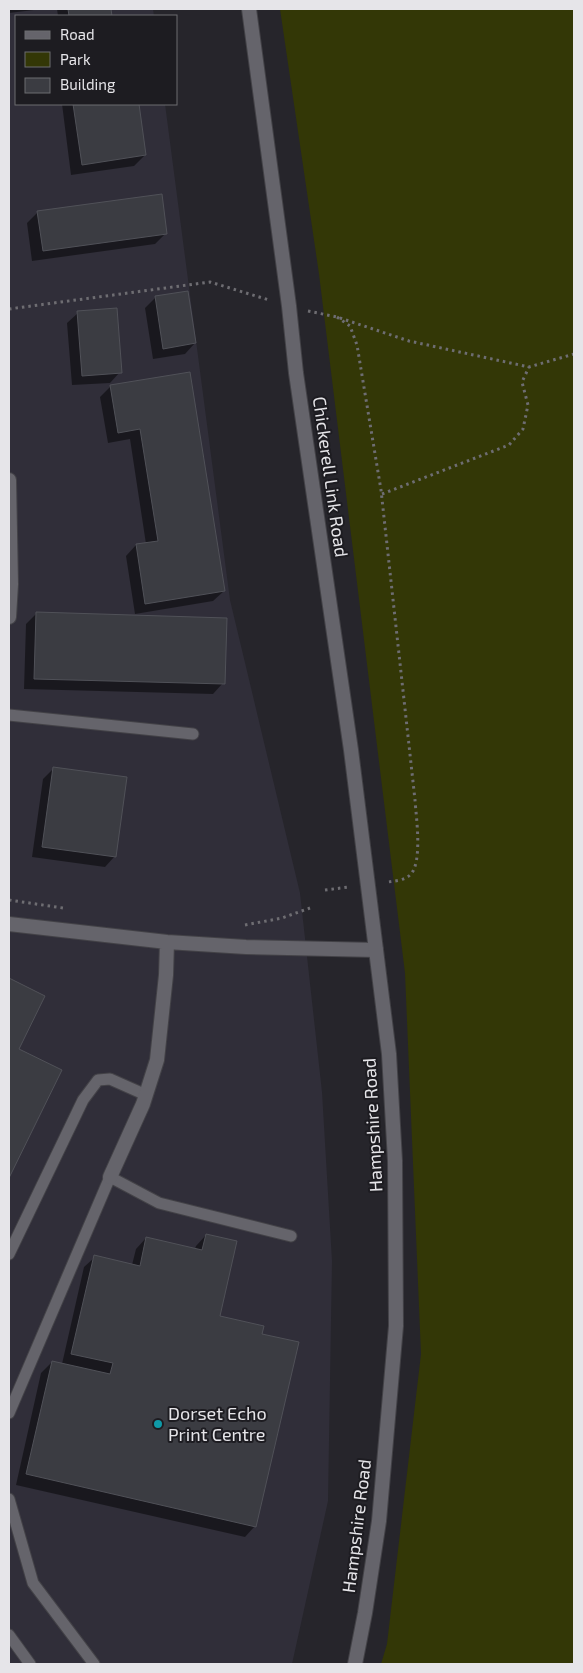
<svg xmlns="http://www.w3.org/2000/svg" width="583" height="1673" viewBox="0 0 583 1673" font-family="'Exo 2',sans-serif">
	<rect width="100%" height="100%" fill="#26252b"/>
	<path fill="#302e39" d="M 9,9 L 153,9 L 154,16 L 16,16 L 16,104 L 165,104 L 230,600 L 300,893 L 322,1092 L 332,1261 L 328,1501 L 292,1664 L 9,1664 Z"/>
	<path fill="#333706" d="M 280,9 L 574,9 L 574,1664 L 381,1664 L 387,1644 L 421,1354 L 405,973 L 319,274 Z"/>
	<path fill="#0007" d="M 9,9 L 42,9 L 9,13 Z
		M 57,9 L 110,9 L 111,16 L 58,16 Z
		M 62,104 L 138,104 L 145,155 L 134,166 L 71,175 Z
		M 38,212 L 166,233 L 155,244 L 32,261 L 27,223 Z
		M 156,297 L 195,343 L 185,354 L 153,359 L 145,308 Z
		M 78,313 L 120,372 L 110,383 L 72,385 L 67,323 Z
		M 189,373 L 224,591 L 213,601 L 135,614 L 126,556 L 136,545 L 146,544 L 130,439 L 108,443 L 100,397 L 111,386 Z
		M 36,614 L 223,683 L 213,694 L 24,689 L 26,624 Z
		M 53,769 L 115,856 L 105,867 L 32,857 L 43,779 Z
		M 9,979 L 43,996 L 17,1049 L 60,1071 L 9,1175 Z
		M 206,1235 L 218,1317 L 260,1335 L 255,1526 L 245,1537 L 16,1485 L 41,1373 L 52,1362 L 62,1364 L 84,1267 L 95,1257 L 132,1265 L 136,1249 L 146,1238 L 195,1249 L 196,1246 Z"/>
	<path fill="#3b3c42" stroke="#505158" d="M 68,9 L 111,9 L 112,16 L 69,16 Z
		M 73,104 L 139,104 L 146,155 L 82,165 Z
		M 162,194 L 167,234 L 43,251 L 37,211 Z
		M 188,291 L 196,343 L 163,349 L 155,296 Z
		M 117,308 L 122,373 L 82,376 L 77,311 Z
		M 190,372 L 225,591 L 145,604 L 136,544 L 158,541 L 140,429 L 118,433 L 110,385 Z
		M 36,612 L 227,618 L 225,684 L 34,679 Z
		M 53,767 L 127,777 L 116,857 L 42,847 Z
		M 9,978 L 45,996 L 19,1049 L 62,1070 L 9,1178 Z
		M 206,1234 L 237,1241 L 220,1316 L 264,1326 L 262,1334 L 299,1342 L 256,1527 L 26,1474 L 52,1361 L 110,1374 L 113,1363 L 71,1354 L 94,1255 L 140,1266 L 146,1237 L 202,1250 Z"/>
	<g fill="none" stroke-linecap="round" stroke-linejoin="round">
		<defs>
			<path id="service" d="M 9,715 L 193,734
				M 9,1254 L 83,1100 L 98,1080 L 110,1079 L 146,1095
				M 9,1413 L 110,1177 L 159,1203 L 291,1236
				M 9,1499 L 33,1583 L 94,1664
				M 9,1635 L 30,1664"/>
			<path id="minor" d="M 9,480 L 11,584 L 9,617
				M 9,924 L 167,942 L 246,947 L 376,950
				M 110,1177 L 143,1104 L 157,1060 L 166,975 L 167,942"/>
			<path id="secondary" d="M 249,9 L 289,306 L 296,373 L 351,750 L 389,1054 L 395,1161 L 396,1326 L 379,1521 L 365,1613 L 355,1664"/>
		</defs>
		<use href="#service" stroke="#434247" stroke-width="13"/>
		<use href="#minor" stroke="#434247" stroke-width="16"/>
		<use href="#secondary" stroke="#434247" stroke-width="16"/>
		<path stroke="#6e6d72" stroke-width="3" stroke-dasharray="2.5 4" stroke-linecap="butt" d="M 9,309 L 210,282 L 269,300
			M 308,311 L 337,317 L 409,341 L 529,367 L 574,354
			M 337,317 L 350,326 L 357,345 L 381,490 L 415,800 C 416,816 423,863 410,875 C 405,880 395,881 388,882
			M 382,494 L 509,445 L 523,429 L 528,405 L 522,382 L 529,367
			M 325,890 L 349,887
			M 9,900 L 63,908
			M 245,925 L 282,918 L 310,908"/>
		<use href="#service" stroke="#65646b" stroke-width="11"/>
		<use href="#minor" stroke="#65646b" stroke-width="14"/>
		<use href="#secondary" stroke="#65646b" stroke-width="14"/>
	</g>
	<circle fill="#0f9aa8" stroke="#1d1c21" stroke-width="2" cx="158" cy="1424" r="5"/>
	<g text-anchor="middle" stroke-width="4" stroke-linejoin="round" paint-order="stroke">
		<g font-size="18" fill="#e6e5e9" stroke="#1d1c21">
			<text transform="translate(330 477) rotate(82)" y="6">Chickerell Link Road</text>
			<text transform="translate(373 1125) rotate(-93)" y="6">Hampshire Road</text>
			<text transform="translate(357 1526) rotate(-83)" y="6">Hampshire Road</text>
		</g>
		<g font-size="18" fill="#e6e5e9" stroke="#1d1c21" text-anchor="start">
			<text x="168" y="1420">Dorset Echo<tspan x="168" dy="21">Print Centre</tspan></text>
		</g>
	</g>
	<rect width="583" height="1673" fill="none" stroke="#e6e5e9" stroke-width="20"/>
	<rect x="15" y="15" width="162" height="90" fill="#1d1c21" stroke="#6d6c71"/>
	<rect x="25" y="31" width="25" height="8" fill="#65646b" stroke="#6d6c71"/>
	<text x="60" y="40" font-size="15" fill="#e6e5e9">Road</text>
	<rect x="25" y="52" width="25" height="15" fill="#333706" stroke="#6d6c71"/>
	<text x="60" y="65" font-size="15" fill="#e6e5e9">Park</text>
	<rect x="25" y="78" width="25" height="15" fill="#3b3c42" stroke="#6d6c71"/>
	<text x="60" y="90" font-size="15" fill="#e6e5e9">Building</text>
</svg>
